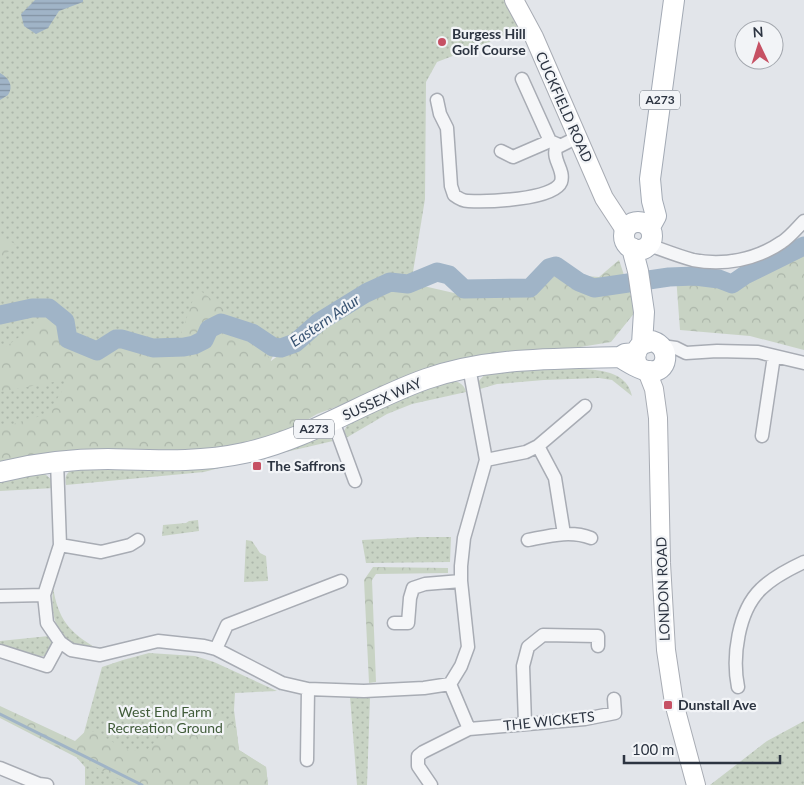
<svg xmlns="http://www.w3.org/2000/svg" width="804" height="785" viewBox="0 0 804 785" font-family="Lato,sans-serif">
	<defs>
		<pattern id="green-dots" width="8" height="8" patternUnits="userSpaceOnUse" patternTransform="scale(1.25)"><rect width="8" height="8" fill="#c8d3c4"/><path d="M2 2h.1M6 6h.1" fill="none" stroke="#acb6aa" stroke-width="1.8" stroke-linecap="round"/></pattern>
		<pattern id="forest-crowns" width="20" height="18" patternUnits="userSpaceOnUse" patternTransform="scale(1.25)"><rect width="20" height="18" fill="#c8d3c4"/><path d="M2 6a3 3 0 1 1 6 0M12 15a3 3 0 1 1 6 0" fill="none" stroke="#acb6aa"/></pattern>
		<pattern id="water-rules" width="6" height="5" patternUnits="userSpaceOnUse" patternTransform="scale(1.25)"><rect width="6" height="5" fill="#a0b4c7"/><path d="M0 2.5h6" fill="none" stroke="#8393a3"/></pattern>
	</defs>
	<rect width="100%" height="100%" fill="#e2e5ea"/>
	<path fill="url(#green-dots)" d="M 0,0 L 514,0 L 528,27 L 437,62 L 426,82 L 425,199 L 413,272 L 274,354 L 270,362 L 0,433 Z
		M 566,367 C 589,371 626,366 632,396 L 612,380 L 599,378 L 544,380 L 497,384 L 480,389 L 478,382 L 487,372 Z
		M 451,380 C 459,382 464,384 466,392 L 412,404 L 387,414 L 346,438 L 344,431 L 349,422 L 389,401 Z
		M 320,435 L 328,436 L 333,441 L 273,455 Z
		M 238,463 L 204,472 L 66,485 C 64,474 68,471 78,467 Z
		M 36,472 L 45,474 L 53,481 L 54,488 L 0,491 L 0,481 Z
		M 198,520 L 199,531 L 162,536 L 163,525 L 186,523 L 189,521 Z
		M 419,537 L 451,537 L 450,562 L 366,563 L 362,540 Z
		M 246,540 L 252,541 L 260,553 L 266,556 L 268,581 L 244,582 Z
		M 53,587 C 58,619 69,632 96,648 C 90,647 82,648 76,645 C 53,636 51,609 53,587 Z
		M 49,636 L 54,644 L 48,656 L 36,656 L 0,648 L 0,641 Z
		M 149,653 L 195,656 L 214,662 L 277,691 L 235,693 L 234,710 L 239,750 L 266,767 L 268,785 L 85,785 L 85,767 L 77,758 L 102,667 L 123,660 Z
		M 350,697 L 370,698 L 367,785 L 357,785 Z
		M 804,721 L 804,785 L 710,785 L 767,741 Z"/>
	<path fill="url(#forest-crowns)" d="M 0,236 L 17,245 L 0,258 Z
		M 804,245 L 804,350 L 750,336 L 680,330 L 676,276 L 731,287 L 756,268 Z
		M 619,260 L 636,311 L 611,342 L 562,350 L 467,358 L 317,414 L 262,447 L 0,469 L 0,428 L 47,414 L 70,379 L 0,392 L 0,351 L 56,310 L 96,362 L 120,334 L 178,343 L 197,288 L 248,328 L 271,361 L 295,343 L 326,325 L 364,294 L 406,282 L 454,293 L 541,289 L 556,274 L 599,277 Z
		M 373,567 L 448,568 L 448,573 L 376,574 L 372,580 L 376,682 L 369,683 L 364,580 Z
		M 0,706 L 75,741 L 88,729 L 130,751 L 147,750 L 181,713 L 215,712 L 236,727 L 239,750 L 266,767 L 268,785 L 130,785 L 0,718 Z"/>
	<path fill="url(#water-rules)" d="M 35,0 L 83,0 L 83,2 L 59,11 L 48,28 L 36,34 L 24,26 L 21,14 Z
		M 0,73 C 9,78 14,86 8,95 L 0,100 Z"/>
	<g fill="none" stroke-linecap="round" stroke-linejoin="round">
		<path stroke="#a0b4c7" stroke-width="3" d="M 0,714 L 142,785"/>
		<path stroke="#a0b4c7" stroke-width="19" d="M 0,315 L 32,308 L 49,308 L 65,321 L 68,339 L 97,351 L 116,339 L 122,339 L 153,348 L 184,347 L 194,345 L 204,340 L 209,329 L 221,323 L 252,333 L 273,347 L 281,348 L 295,343 L 319,322 L 366,293 L 390,282 L 408,284 L 437,272 L 449,275 L 464,289 L 530,288 L 549,268 L 556,266 L 579,282 L 594,288 L 669,277 L 695,276 L 719,279 L 732,284 L 745,275 L 804,246"/>
		<defs>
			<path id="minor" d="M 522,79 L 550,141 L 559,145
				M 437,100 L 440,114 L 447,128 L 451,186 L 454,195 C 458,198 463,201 468,201 C 486,202 554,200 561,182 C 565,170 552,160 556,148 L 578,137
				M 501,151 L 513,157 L 550,141
				M 649,245 C 663,250 678,256 693,260 C 723,266 756,260 782,242 C 790,237 797,228 804,221
				M 662,346 L 676,348 L 686,353 L 717,351 L 758,352 L 804,363
				M 333,421 L 355,481
				M 762,436 L 774,356
				M 538,446 L 555,478 L 564,534
				M 486,460 L 526,452 L 538,446 L 585,406
				M 57,461 L 60,545 L 44,595 L 47,623 L 60,642 L 71,650 L 100,655 L 158,641 L 204,646 L 216,649 L 282,683 L 308,689 L 364,691 L 424,688 L 450,684 L 461,666 L 468,647 L 461,581 L 461,566 L 464,538 L 486,460 L 469,367
				M 528,540 C 549,536 570,530 591,538
				M 60,545 L 101,552 L 130,545 L 138,540
				M 0,596 L 44,595
				M 394,623 L 408,623 L 410,598 L 413,588 L 425,584 L 461,581
				M 216,649 L 227,625 L 341,581
				M 0,651 L 47,666 L 60,642
				M 450,684 L 469,729
				M 738,687 C 732,657 738,611 761,589 C 773,577 789,569 804,562
				M 525,723 L 523,666 L 528,647 L 543,635 L 598,636 L 598,646
				M 307,760 L 308,689
				M 0,768 L 39,784 L 47,785
				M 431,785 L 418,766 L 418,756 L 423,752 L 469,729 L 585,719 L 615,713 L 614,699"/>
			<path id="secondary" d="M 514,0 L 534,37 L 604,198 L 625,230
				M 647,371 L 654,389 L 658,418 L 661,563 L 666,650 L 674,703 L 696,785"/>
			<path id="primary" d="M624 236a14 14 0 1 1 28 0a14 14 0 1 1-28 0Z
				M 650,227 L 656,216 L 652,201 L 650,179 L 674,0
				M 632,248 L 638,271 L 644,312 L 642,344
				M 620,357 C 625,361 643,371 649,371 C 668,374 672,347 652,341 L 642,344 C 635,350 633,358 638,366
				M 0,472 C 36,463 72,459 108,459 C 154,460 199,463 244,453 C 309,439 364,401 426,379 C 489,357 555,359 620,357 L 625,354 L 635,353"/>
		</defs>
		<use href="#minor" stroke="#a8acb4" stroke-width="15"/>
		<use href="#secondary" stroke="#a8acb4" stroke-width="20"/>
		<use href="#primary" stroke="#a3aab5" stroke-width="22"/>
		<use href="#minor" stroke="#f5f6f8" stroke-width="12"/>
		<use href="#secondary" stroke="#fff" stroke-width="18"/>
		<use href="#primary" stroke="#fff" stroke-width="20"/>
	</g>
	<g fill="#c65164" stroke="#f2f4f7" stroke-width="2">
		<circle cx="442" cy="42" r="5"/>
		<rect x="252" y="461" width="10" height="10" rx="2.5"/>
		<rect x="663" y="700" width="10" height="10" rx="2.5"/>
	</g>
	<g text-anchor="middle" stroke-width="4.5" stroke-linejoin="round" paint-order="stroke">
		<g fill="#f2f4f7" stroke="#676e78" stroke-width="1">
			<rect x="640" y="90.5" width="40" height="19" rx="4"/>
			<rect x="294" y="419.5" width="40" height="19" rx="4"/>
		</g>
		<g font-size="12" font-weight="bold" fill="#2c3441">
			<text x="660" y="104">A273</text>
			<text x="314" y="433">A273</text>
		</g>
		<g font-size="14" font-weight="bold" fill="#2c3441" stroke="#f2f4f7" text-anchor="start">
			<text x="452" y="39">Burgess Hill<tspan x="452" dy="16">Golf Course</tspan></text>
			<text x="267" y="471">The Saffrons</text>
			<text x="678" y="710">Dunstall Ave</text>
		</g>
		<g font-size="14" fill="#2c3441" stroke="#f2f4f7">
			<text transform="translate(564 107) rotate(66)" y="5">CUCKFIELD ROAD</text>
			<text transform="translate(382 399) rotate(-24)" y="5">SUSSEX WAY</text>
			<text transform="translate(663 589) rotate(-92)" y="5">LONDON ROAD</text>
			<text transform="translate(549 721) rotate(-6)" y="5">THE WICKETS</text>
		</g>
		<g font-size="14" fill="#415c3a" stroke="#f2f4f7">
			<text x="165" y="717">West End Farm<tspan x="165" dy="16">Recreation Ground</tspan></text>
		</g>
		<g font-size="15" font-style="italic" fill="#385372" stroke="#f2f4f7">
			<text transform="translate(325 321) rotate(-34)" y="5">Eastern Adur</text>
		</g>
	</g>
	<g transform="translate(759 45) rotate(356)"><circle r="24" fill="#f2f4f7" stroke="#a3a7ae"/>
	<path d="M0-4L9 19L0 12L-9 19Z" fill="#c65164"/>
	<text y="-8" font-size="14" font-weight="bold" text-anchor="middle" fill="#2c3441">N</text>
	</g>
	<path d="M624 755v8h156v-8" fill="none" stroke="#2c3441" stroke-width="2.5"/>
	<text x="632" y="755" font-size="15" fill="#2c3441" stroke="#f2f4f7" stroke-width="4" paint-order="stroke">100 m</text>
</svg>
